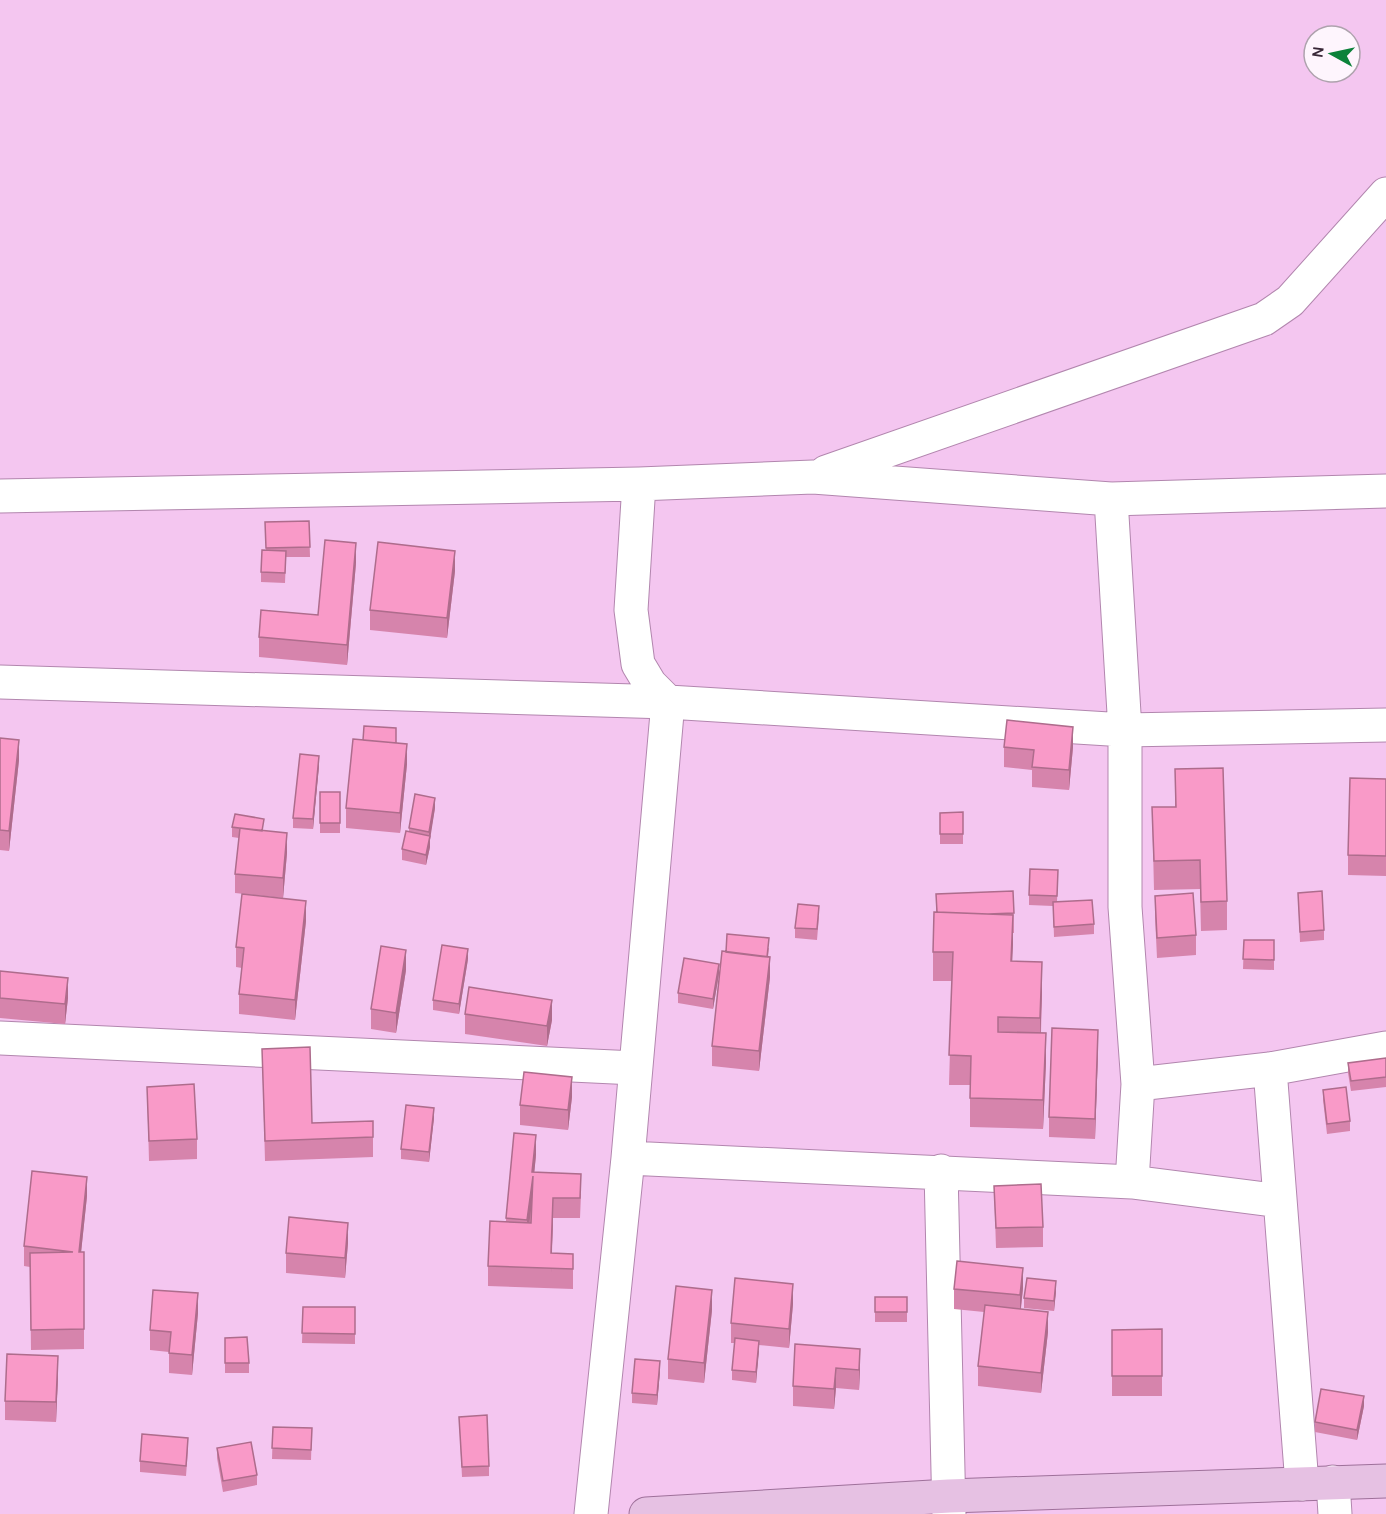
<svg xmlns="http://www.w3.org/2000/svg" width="1386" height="1514" viewBox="0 0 1386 1514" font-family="Karla,sans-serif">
	<rect width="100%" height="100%" fill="#f4c6f0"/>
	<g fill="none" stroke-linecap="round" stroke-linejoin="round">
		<defs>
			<path id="minor" d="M 826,472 L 1264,319 L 1290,301 L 1386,194
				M 0,496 L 639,484 L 813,477 L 1111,499 L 1386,491
				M 1111,499 L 1125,730 L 1125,907 L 1138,1084 L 1132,1182
				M 0,682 L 668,702 L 1125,730 L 1386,725
				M 0,1038 L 635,1068
				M 1270,1069 L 1302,1484
				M 1138,1084 L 1270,1069 L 1386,1048
				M 628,1158 L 1132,1182 L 1280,1201
				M 941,1171 L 949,1514
				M 1333,1482 L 1335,1514
				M 591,1514 L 628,1158 L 668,702 L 650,684 L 638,664 L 631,610 L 639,484"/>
			<path id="major" d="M 646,1514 L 949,1496 L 1386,1481"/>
		</defs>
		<use href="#minor" stroke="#b286ae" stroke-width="35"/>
		<use href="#major" stroke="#9e709a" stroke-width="35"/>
		<use href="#minor" stroke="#fff" stroke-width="33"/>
		<use href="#major" stroke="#e6c1e3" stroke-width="33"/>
	</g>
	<path fill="#d684ac" d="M 309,521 L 310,557 L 286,557 L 285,583 L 261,582 L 261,572 L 266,550 L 265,522 Z
		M 356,563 L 347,665 L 259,657 L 259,637 L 318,615 Z
		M 455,571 L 447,638 L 370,630 L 370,610 Z
		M 0,738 L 19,760 L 9,851 L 0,850 Z
		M 396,743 L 407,764 L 400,833 L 346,828 L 346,808 Z
		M 1004,747 L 1073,747 L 1069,790 L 1032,787 L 1032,770 L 1004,767 Z
		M 319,766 L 313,829 L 293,828 L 293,818 Z
		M 1175,769 L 1227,901 L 1227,930 L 1201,931 L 1200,889 L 1154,890 L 1152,807 L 1175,807 Z
		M 1386,779 L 1386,876 L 1348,875 L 1348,855 Z
		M 320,792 L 340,792 L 340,833 L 320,833 Z
		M 435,808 L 430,836 L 430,847 L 426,865 L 402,860 L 402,849 L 409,832 L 409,828 Z
		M 963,812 L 963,844 L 940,844 L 940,813 Z
		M 232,827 L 263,831 L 287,853 L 283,898 L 235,893 L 235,874 L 239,838 L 232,837 Z
		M 1058,870 L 1057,902 L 1094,924 L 1094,934 L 1054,937 L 1053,906 L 1029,905 L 1029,895 Z
		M 1013,891 L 1014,933 L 1013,933 L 1012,961 L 1042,992 L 1041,1033 L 1046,1062 L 1043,1129 L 970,1127 L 970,1085 L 949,1085 L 952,981 L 933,981 L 933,952 L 936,912 L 936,894 Z
		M 1298,893 L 1324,930 L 1324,940 L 1300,942 Z
		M 1155,896 L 1196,935 L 1196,955 L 1157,958 L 1155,916 Z
		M 819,916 L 817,940 L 795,938 L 795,928 Z
		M 306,921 L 295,1020 L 239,1014 L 239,994 L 242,968 L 236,967 L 236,947 Z
		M 1244,940 L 1274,940 L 1274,970 L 1243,969 Z
		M 769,948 L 768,957 L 770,977 L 759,1071 L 712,1066 L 712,1046 L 726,952 Z
		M 468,959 L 459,1014 L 433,1010 L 433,1000 Z
		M 406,970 L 396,1033 L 371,1029 L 371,1009 Z
		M 0,971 L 68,998 L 65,1024 L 0,1018 Z
		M 719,974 L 713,1009 L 678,1003 L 678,993 Z
		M 465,1014 L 552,1020 L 547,1046 L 465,1034 Z
		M 262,1049 L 312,1123 L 373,1121 L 373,1157 L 265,1161 Z
		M 1098,1050 L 1095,1139 L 1049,1137 L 1049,1117 Z
		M 1386,1058 L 1386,1087 L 1351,1091 L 1348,1073 L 1348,1063 Z
		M 147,1087 L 197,1139 L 197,1159 L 149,1161 Z
		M 1323,1090 L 1350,1121 L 1350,1131 L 1327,1134 L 1323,1100 Z
		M 572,1097 L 568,1130 L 520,1125 L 520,1105 Z
		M 434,1118 L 429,1162 L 401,1159 L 401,1149 Z
		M 536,1155 L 534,1173 L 581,1194 L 580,1218 L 553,1218 L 552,1253 L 573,1254 L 573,1289 L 488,1286 L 488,1266 L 506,1222 L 506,1218 Z
		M 994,1186 L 1043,1227 L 1043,1247 L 996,1248 Z
		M 87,1196 L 81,1252 L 84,1252 L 84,1349 L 31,1350 L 30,1267 L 24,1266 L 24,1246 Z
		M 348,1243 L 345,1278 L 286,1273 L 286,1253 Z
		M 1023,1288 L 1021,1309 L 1048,1332 L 1041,1393 L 978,1386 L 978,1366 L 984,1312 L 954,1309 L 954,1289 Z
		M 1056,1291 L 1054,1311 L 1024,1308 L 1024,1298 Z
		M 875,1297 L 907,1297 L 907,1322 L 875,1322 Z
		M 793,1304 L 789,1348 L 759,1345 L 756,1383 L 732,1380 L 732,1370 L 735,1343 L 731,1343 L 731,1323 Z
		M 303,1307 L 355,1307 L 355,1344 L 302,1343 Z
		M 712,1310 L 704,1383 L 668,1379 L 668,1359 Z
		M 198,1313 L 192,1375 L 169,1373 L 169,1352 L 150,1350 L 150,1330 Z
		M 1162,1329 L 1162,1396 L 1112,1396 L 1112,1330 Z
		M 225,1338 L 249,1363 L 249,1373 L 225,1373 Z
		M 795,1344 L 860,1369 L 859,1390 L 836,1388 L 834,1409 L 793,1406 L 793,1386 Z
		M 660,1371 L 657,1405 L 632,1403 L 632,1393 Z
		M 58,1376 L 56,1422 L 5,1420 L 5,1401 Z
		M 1364,1406 L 1357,1440 L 1315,1432 L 1315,1422 Z
		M 459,1417 L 489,1466 L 489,1476 L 462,1477 Z
		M 273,1427 L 312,1428 L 311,1460 L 272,1459 Z
		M 217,1448 L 257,1475 L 257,1485 L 223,1492 L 217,1458 Z
		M 188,1449 L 186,1476 L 140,1472 L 140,1461 Z"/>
	<path fill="#ae6c8c" d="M 356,543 L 356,563 L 347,665 L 347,645 Z
		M 455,551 L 455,571 L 447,638 L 447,618 Z
		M 1073,727 L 1073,747 L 1069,790 L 1069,770 Z
		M 19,740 L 19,760 L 9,851 L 9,831 Z
		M 407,744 L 407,764 L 400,833 L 400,813 Z
		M 319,756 L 319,766 L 313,829 L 313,819 Z
		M 435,798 L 435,808 L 430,840 L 430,836 L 430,847 L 426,865 L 426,855 L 429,841 L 429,832 Z
		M 287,833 L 287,853 L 283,898 L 283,878 Z
		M 306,901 L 306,921 L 295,1020 L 295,1000 Z
		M 1013,915 L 1013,944 L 1011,990 L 1011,961 Z
		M 468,949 L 468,959 L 459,1014 L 459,1004 Z
		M 406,950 L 406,970 L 396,1033 L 396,1013 Z
		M 770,957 L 770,977 L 759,1071 L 759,1051 Z
		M 1042,962 L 1042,992 L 1040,1047 L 1040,1018 Z
		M 719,964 L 719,974 L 713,1009 L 713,999 Z
		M 68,978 L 68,998 L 65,1024 L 65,1004 Z
		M 552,1000 L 552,1020 L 547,1046 L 547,1026 Z
		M 1098,1030 L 1098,1050 L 1095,1139 L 1095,1119 Z
		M 1046,1033 L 1046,1062 L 1043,1129 L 1043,1100 Z
		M 572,1077 L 572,1097 L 568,1130 L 568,1110 Z
		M 434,1108 L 434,1118 L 429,1162 L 429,1152 Z
		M 536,1135 L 536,1155 L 533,1186 L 533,1196 L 527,1240 L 527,1220 Z
		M 87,1177 L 87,1196 L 79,1272 L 79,1252 Z
		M 553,1198 L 553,1218 L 551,1273 L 551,1253 Z
		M 348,1223 L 348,1243 L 345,1278 L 345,1258 Z
		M 1023,1268 L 1023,1288 L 1020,1315 L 1020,1295 Z
		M 1056,1281 L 1056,1291 L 1054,1311 L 1054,1301 Z
		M 793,1284 L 793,1304 L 789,1348 L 789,1329 Z
		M 712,1290 L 712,1310 L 704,1383 L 704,1363 Z
		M 198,1293 L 198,1313 L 192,1375 L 192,1355 Z
		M 1048,1312 L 1048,1332 L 1041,1393 L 1041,1373 Z
		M 759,1341 L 759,1351 L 756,1383 L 756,1372 Z
		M 860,1349 L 860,1369 L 859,1390 L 859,1370 Z
		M 58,1356 L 58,1376 L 56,1422 L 56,1402 Z
		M 660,1361 L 660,1371 L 657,1405 L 657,1395 Z
		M 836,1368 L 836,1388 L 834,1409 L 834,1389 Z
		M 1364,1396 L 1364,1406 L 1357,1440 L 1357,1430 Z"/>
	<path fill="#f99ac8" stroke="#ae6c8c" stroke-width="1.5" d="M 309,521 L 310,547 L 266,548 L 265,522 Z
		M 325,540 L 356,543 L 347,645 L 259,637 L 261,610 L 318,615 Z
		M 378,542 L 455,551 L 447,618 L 370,610 Z
		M 262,550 L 286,551 L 285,573 L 261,572 Z
		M 1007,720 L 1073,727 L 1069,770 L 1032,767 L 1034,750 L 1004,747 Z
		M 364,726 L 396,728 L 396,743 L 363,740 Z
		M 0,738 L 19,740 L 9,831 L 0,830 Z
		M 353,739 L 407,744 L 400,813 L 346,808 Z
		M 300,754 L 319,756 L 313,819 L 293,818 Z
		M 1223,768 L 1227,901 L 1201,902 L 1200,860 L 1154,861 L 1152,807 L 1176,807 L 1175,769 Z
		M 1350,778 L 1386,779 L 1386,856 L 1348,855 Z
		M 320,792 L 340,792 L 340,823 L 320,823 Z
		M 415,794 L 435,798 L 429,832 L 409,828 Z
		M 963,812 L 963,834 L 940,834 L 940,813 Z
		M 235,814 L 264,819 L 262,831 L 232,827 Z
		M 240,828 L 287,833 L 283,878 L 235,874 Z
		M 406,831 L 430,836 L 426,855 L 402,849 Z
		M 1030,869 L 1058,870 L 1057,896 L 1029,895 Z
		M 1013,891 L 1014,913 L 988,914 L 937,912 L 936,894 Z
		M 1322,891 L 1324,930 L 1300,932 L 1298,893 Z
		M 1193,893 L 1196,935 L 1157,938 L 1155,896 Z
		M 242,894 L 306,901 L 295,1000 L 239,994 L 244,948 L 236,947 Z
		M 1092,900 L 1094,924 L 1054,927 L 1053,902 Z
		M 798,904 L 819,906 L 817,929 L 795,928 Z
		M 934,912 L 1013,915 L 1011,961 L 1042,962 L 1040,1018 L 998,1017 L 998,1032 L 1046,1033 L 1043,1100 L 970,1098 L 971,1056 L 949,1055 L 953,952 L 933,952 Z
		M 727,934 L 769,938 L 767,957 L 726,952 Z
		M 1244,940 L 1274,940 L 1274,960 L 1243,959 Z
		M 442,945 L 468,949 L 459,1004 L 433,1000 Z
		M 381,946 L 406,950 L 396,1013 L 371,1009 Z
		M 722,951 L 770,957 L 759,1051 L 712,1046 Z
		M 684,958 L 719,964 L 713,999 L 678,993 Z
		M 0,971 L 68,978 L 65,1004 L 0,998 Z
		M 469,987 L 552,1000 L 547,1026 L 465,1014 Z
		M 1052,1028 L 1098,1030 L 1095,1119 L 1049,1117 Z
		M 310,1047 L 312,1123 L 373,1121 L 373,1137 L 265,1141 L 262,1049 Z
		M 1386,1058 L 1386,1077 L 1351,1081 L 1348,1063 Z
		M 524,1072 L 572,1077 L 568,1110 L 520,1105 Z
		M 194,1084 L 197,1139 L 149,1141 L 147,1087 Z
		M 1346,1087 L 1350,1121 L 1327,1124 L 1323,1090 Z
		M 406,1105 L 434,1108 L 429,1152 L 401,1149 Z
		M 514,1133 L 536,1135 L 532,1172 L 581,1174 L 580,1198 L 553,1198 L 551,1253 L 573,1254 L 573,1269 L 488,1266 L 490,1221 L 531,1223 L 533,1176 L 527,1220 L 506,1218 Z
		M 32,1171 L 87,1177 L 79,1252 L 84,1252 L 84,1329 L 31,1330 L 30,1253 L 73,1252 L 24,1246 Z
		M 1041,1184 L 1043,1227 L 996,1228 L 994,1186 Z
		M 289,1217 L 348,1223 L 345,1258 L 286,1253 Z
		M 957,1261 L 1023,1268 L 1020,1295 L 954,1289 Z
		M 735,1278 L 793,1284 L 789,1329 L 731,1323 Z
		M 1027,1278 L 1056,1281 L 1054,1301 L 1024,1298 Z
		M 676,1286 L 712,1290 L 704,1363 L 668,1359 Z
		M 153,1290 L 198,1293 L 192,1355 L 169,1353 L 171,1332 L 150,1330 Z
		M 875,1297 L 907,1297 L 907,1312 L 875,1312 Z
		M 985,1305 L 1048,1312 L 1041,1373 L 978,1366 Z
		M 303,1307 L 355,1307 L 355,1334 L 302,1333 Z
		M 1162,1329 L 1162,1376 L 1112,1376 L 1112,1330 Z
		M 247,1337 L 249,1363 L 225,1363 L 225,1338 Z
		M 735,1338 L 759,1341 L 756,1372 L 732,1370 Z
		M 795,1344 L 860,1349 L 859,1370 L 836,1368 L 834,1389 L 793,1386 Z
		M 7,1354 L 58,1356 L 56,1402 L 5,1401 Z
		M 635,1359 L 660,1361 L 657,1395 L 632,1393 Z
		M 1321,1389 L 1364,1396 L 1357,1430 L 1315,1422 Z
		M 487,1415 L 489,1466 L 462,1467 L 459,1417 Z
		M 273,1427 L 312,1428 L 311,1450 L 272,1448 Z
		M 142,1434 L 188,1438 L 186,1466 L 140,1461 Z
		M 251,1442 L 257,1475 L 223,1481 L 217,1448 Z"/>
	<g transform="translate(1332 54) rotate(278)"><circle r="28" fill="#fef5fd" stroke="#aea2ad" stroke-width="1.5"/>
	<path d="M0-4.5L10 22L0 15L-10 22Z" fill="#0b823a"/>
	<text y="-9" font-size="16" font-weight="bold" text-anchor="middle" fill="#372636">N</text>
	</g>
</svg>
